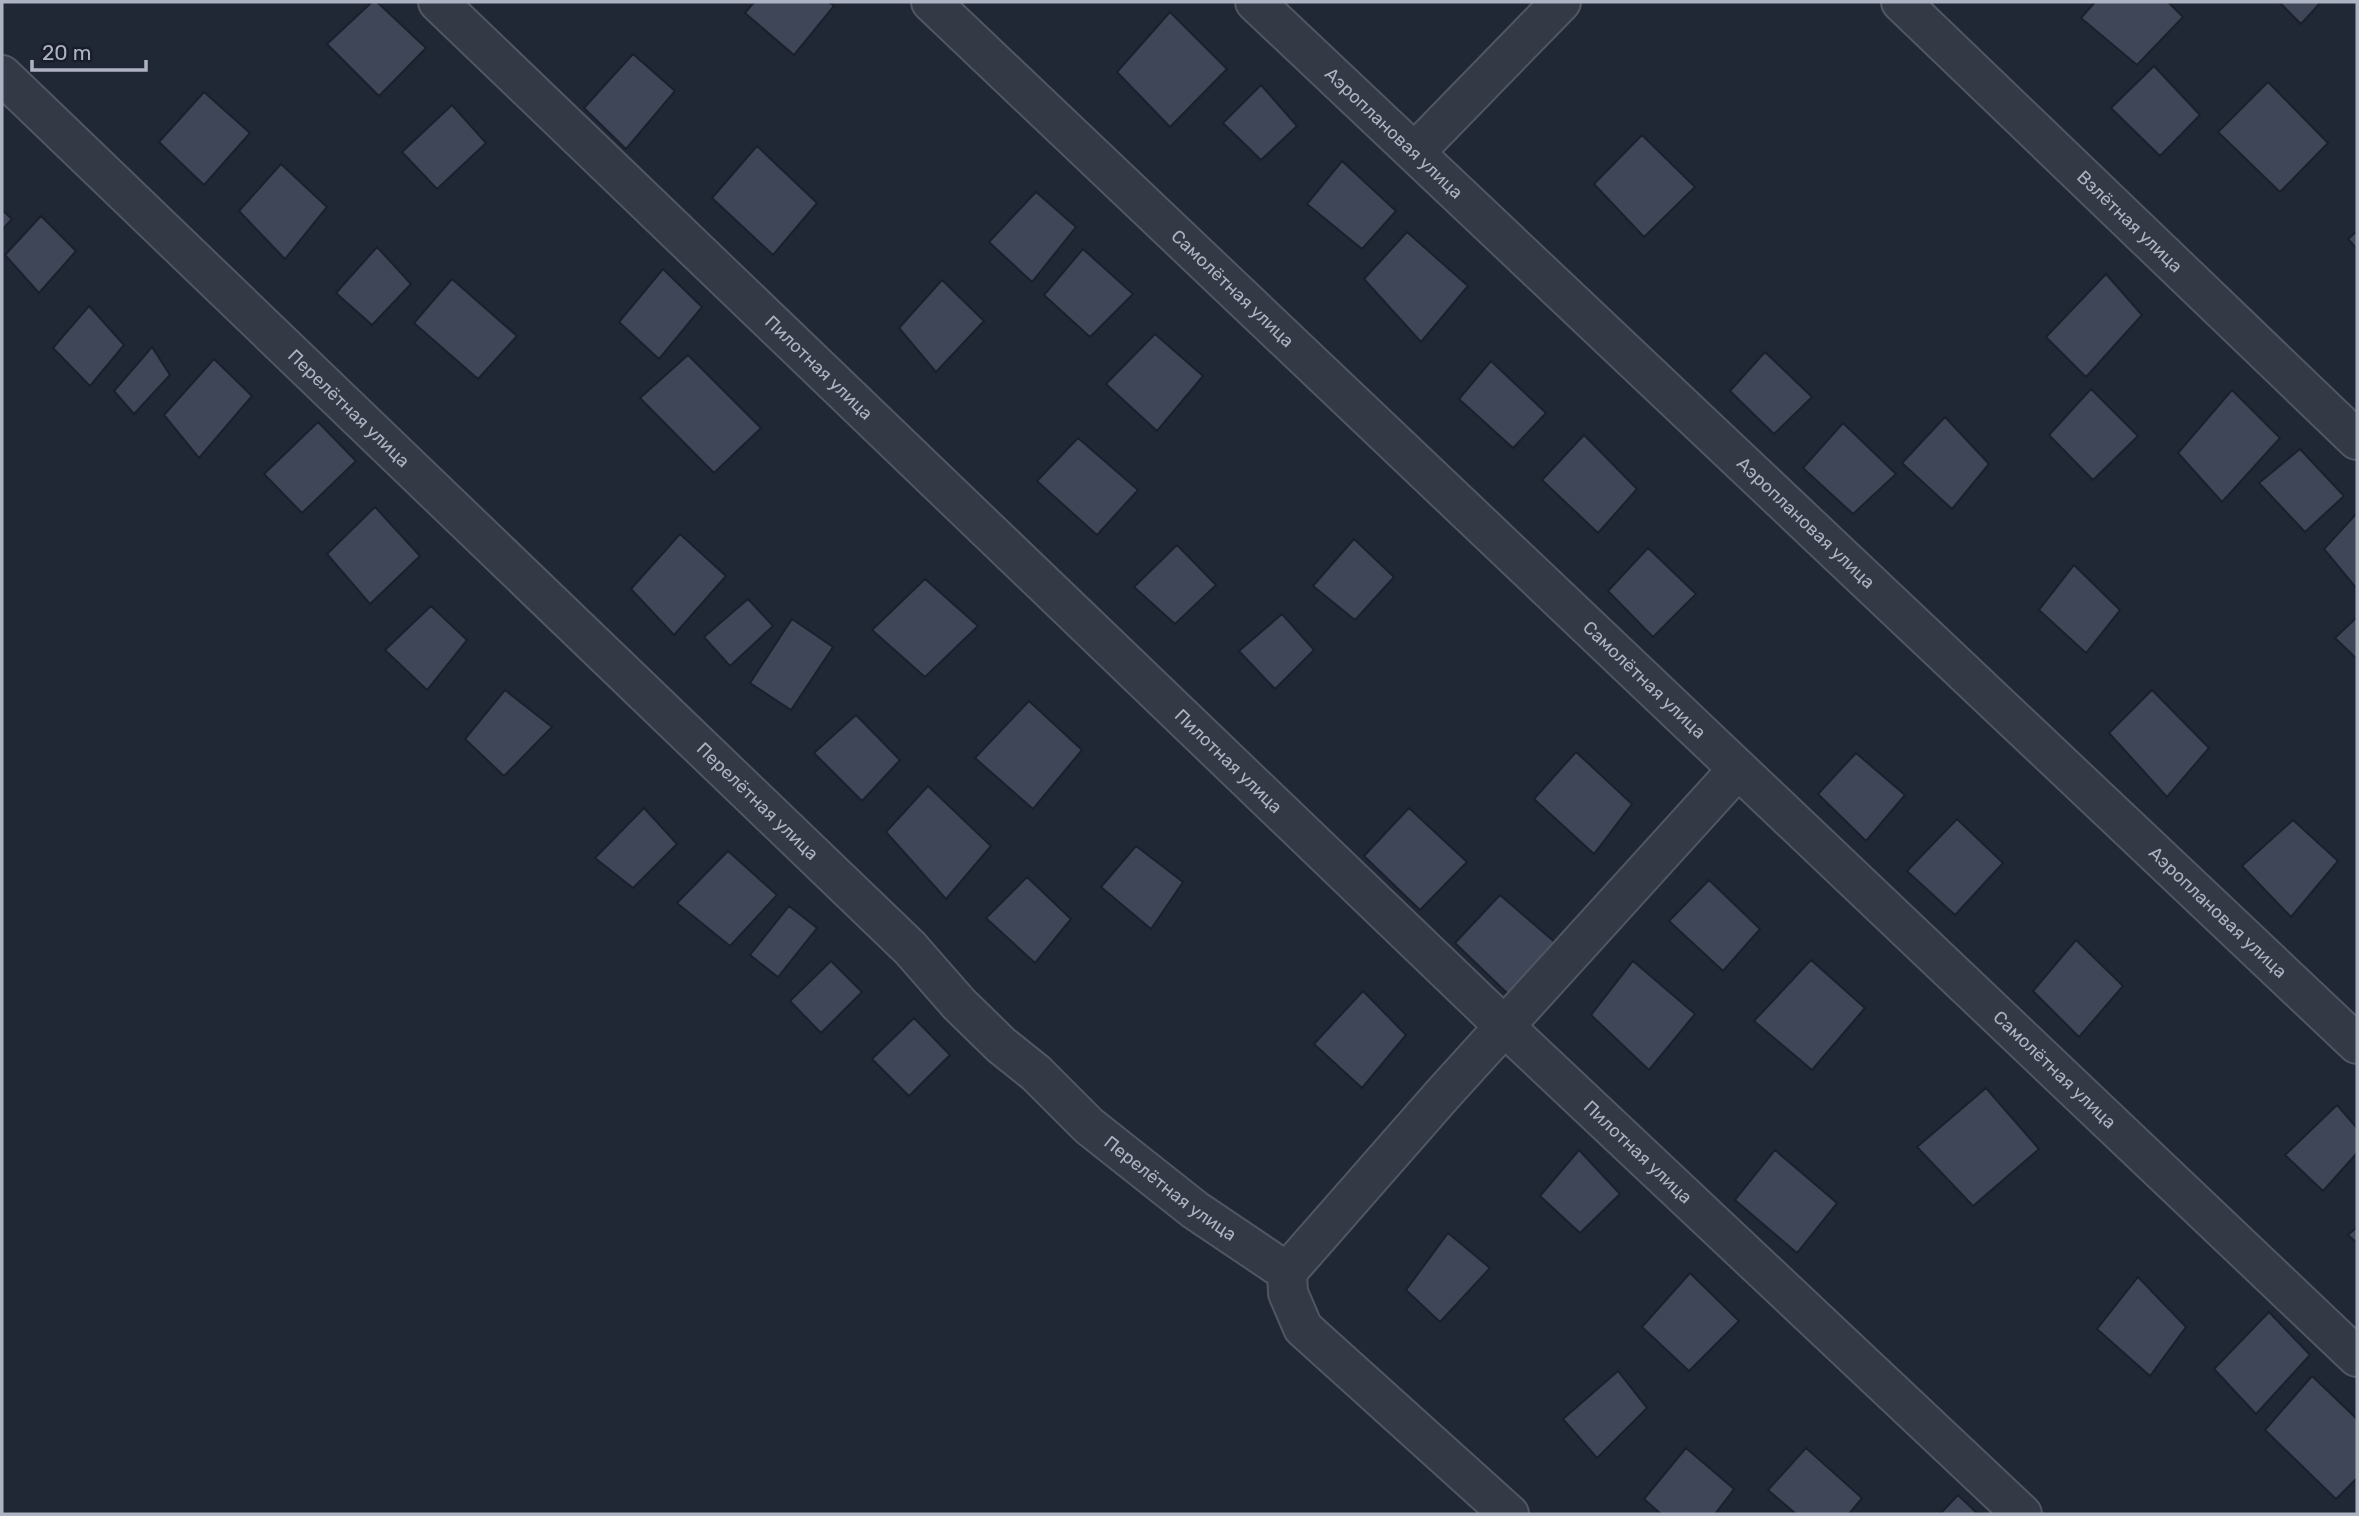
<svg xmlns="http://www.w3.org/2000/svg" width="2359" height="1516" viewBox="0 0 2359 1516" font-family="Rubik,sans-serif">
	<rect width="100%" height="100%" fill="#202735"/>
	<path fill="#3f4658" stroke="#1b202c" stroke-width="2" d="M 372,2 L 377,2 L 426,48 L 379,96 L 327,44 Z
		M 754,2 L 829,2 L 834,6 L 794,55 L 745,13 Z
		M 2095,2 L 2168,2 L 2183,17 L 2137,65 L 2081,18 Z
		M 2279,2 L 2321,2 L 2301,24 Z
		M 1170,12 L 1227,69 L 1170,127 L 1117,72 Z
		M 633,54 L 675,91 L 626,149 L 584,108 Z
		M 2154,66 L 2200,115 L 2160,156 L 2111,108 Z
		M 2268,82 L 2328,143 L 2280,192 L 2218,132 Z
		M 1261,85 L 1297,126 L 1261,160 L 1223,123 Z
		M 204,92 L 250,133 L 204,185 L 159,142 Z
		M 452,105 L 486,143 L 437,189 L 402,152 Z
		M 1642,135 L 1695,187 L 1644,237 L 1594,184 Z
		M 757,146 L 817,203 L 773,255 L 712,198 Z
		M 1342,161 L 1396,211 L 1362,249 L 1307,204 Z
		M 281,164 L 327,207 L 285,259 L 239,211 Z
		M 1036,192 L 1076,227 L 1032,282 L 989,242 Z
		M 2,210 L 12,219 L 2,230 Z
		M 41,216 L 76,251 L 39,293 L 5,255 Z
		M 2357,231 L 2357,249 L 2348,239 Z
		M 1407,232 L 1468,286 L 1421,342 L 1364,279 Z
		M 377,247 L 411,284 L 372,325 L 336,293 Z
		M 1083,249 L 1133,294 L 1090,337 L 1044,295 Z
		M 663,269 L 702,307 L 659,359 L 619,322 Z
		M 2106,274 L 2142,315 L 2086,377 L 2046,337 Z
		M 452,279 L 517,336 L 478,379 L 414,323 Z
		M 942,280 L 984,321 L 936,372 L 899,328 Z
		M 89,306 L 124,345 L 90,386 L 53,348 Z
		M 1155,334 L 1203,376 L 1157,431 L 1106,384 Z
		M 152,347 L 170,375 L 134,414 L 114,391 Z
		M 1765,352 L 1812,397 L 1774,434 L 1730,391 Z
		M 688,355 L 761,428 L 714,473 L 640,398 Z
		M 214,359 L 252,396 L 199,458 L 164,415 Z
		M 1491,361 L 1546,413 L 1513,448 L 1459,399 Z
		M 2091,389 L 2138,436 L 2093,480 L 2049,435 Z
		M 2232,390 L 2280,438 L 2222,502 L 2178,453 Z
		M 1945,417 L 1989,464 L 1952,509 L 1902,463 Z
		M 318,422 L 356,461 L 302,513 L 264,474 Z
		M 1843,423 L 1896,474 L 1853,514 L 1803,468 Z
		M 1584,435 L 1637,489 L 1598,533 L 1542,480 Z
		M 1078,438 L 1138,490 L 1097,535 L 1037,481 Z
		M 2300,449 L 2344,496 L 2305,532 L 2259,483 Z
		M 375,507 L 420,556 L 370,604 L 327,554 Z
		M 2357,513 L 2357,589 L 2324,549 Z
		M 680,534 L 726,576 L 674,635 L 631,589 Z
		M 1354,539 L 1394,577 L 1355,620 L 1313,586 Z
		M 1177,545 L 1216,585 L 1175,624 L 1134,587 Z
		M 1648,548 L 1696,594 L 1653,637 L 1608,591 Z
		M 2074,565 L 2120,610 L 2086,653 L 2039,610 Z
		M 925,579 L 978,626 L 925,677 L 872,630 Z
		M 748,599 L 773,626 L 730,666 L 704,637 Z
		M 431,606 L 467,640 L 427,690 L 385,650 Z
		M 1282,614 L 1314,650 L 1275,689 L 1239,651 Z
		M 2357,617 L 2357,659 L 2335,638 Z
		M 792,619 L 833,647 L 791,710 L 750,683 Z
		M 505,690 L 552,727 L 504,776 L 465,739 Z
		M 2152,690 L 2209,748 L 2167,797 L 2109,733 Z
		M 1029,701 L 1082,750 L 1033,809 L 975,758 Z
		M 856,715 L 900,760 L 862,801 L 814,753 Z
		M 1576,752 L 1632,804 L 1594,854 L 1534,799 Z
		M 1856,753 L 1905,795 L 1866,841 L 1818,794 Z
		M 928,786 L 991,846 L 946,899 L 886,832 Z
		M 644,808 L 677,844 L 633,888 L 595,858 Z
		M 1409,808 L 1467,862 L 1420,910 L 1364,856 Z
		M 1957,819 L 2003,863 L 1955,915 L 1907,871 Z
		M 2293,820 L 2338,861 L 2291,917 L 2242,866 Z
		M 1136,846 L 1183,882 L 1151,929 L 1101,887 Z
		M 728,851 L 777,895 L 730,946 L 677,903 Z
		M 1027,877 L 1071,919 L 1035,963 L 986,918 Z
		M 1709,880 L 1760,929 L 1723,971 L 1669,921 Z
		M 1500,895 L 1557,944 L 1509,995 L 1455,943 Z
		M 789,906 L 817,928 L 778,977 L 750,955 Z
		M 2076,940 L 2123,986 L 2079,1037 L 2033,991 Z
		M 1811,960 L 1865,1008 L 1812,1070 L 1754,1021 Z
		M 831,961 L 862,992 L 821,1033 L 790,1001 Z
		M 1633,961 L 1695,1014 L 1649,1070 L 1591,1015 Z
		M 1363,991 L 1406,1035 L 1362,1088 L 1314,1044 Z
		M 914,1018 L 950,1055 L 909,1096 L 872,1059 Z
		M 1986,1088 L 2039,1149 L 1973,1206 L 1917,1147 Z
		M 2337,1105 L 2357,1128 L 2357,1153 L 2323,1191 L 2285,1155 Z
		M 1579,1150 L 1620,1194 L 1580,1233 L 1540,1196 Z
		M 1775,1150 L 1837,1203 L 1797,1253 L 1735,1200 Z
		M 2357,1227 L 2357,1243 L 2348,1235 Z
		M 1448,1233 L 1490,1268 L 1440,1322 L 1406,1290 Z
		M 1690,1273 L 1739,1321 L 1689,1371 L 1642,1327 Z
		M 2138,1277 L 2186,1327 L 2150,1376 L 2097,1329 Z
		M 2269,1312 L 2310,1355 L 2256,1414 L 2214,1369 Z
		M 1618,1371 L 1647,1408 L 1597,1458 L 1563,1419 Z
		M 2312,1376 L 2357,1419 L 2357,1478 L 2336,1499 L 2265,1430 Z
		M 1686,1448 L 1734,1489 L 1715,1514 L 1661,1514 L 1644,1499 Z
		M 1806,1448 L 1862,1498 L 1849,1514 L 1796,1514 L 1768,1490 Z
		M 1958,1495 L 1978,1514 L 1940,1514 Z"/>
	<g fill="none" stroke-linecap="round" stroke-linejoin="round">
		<defs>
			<g id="minor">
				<path id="s1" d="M 438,2 L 1504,1026 L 2022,1514"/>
				<path id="s2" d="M 931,2 L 2357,1357"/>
				<path id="s3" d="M 1255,2 L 2357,1044"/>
				<path id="s4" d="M 1901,2 L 2357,440"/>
				<path id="s5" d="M 2,75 L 910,948 L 959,1004 L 1001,1045 L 1036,1073 L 1089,1126 L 1195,1210 L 1287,1272 L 1288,1293 L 1303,1328 L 1509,1514"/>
				<path d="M 1415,152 L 1561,2"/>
				<path d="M 1287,1272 L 1443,1094 L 1738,769"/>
			</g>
		</defs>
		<use href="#minor" stroke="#515664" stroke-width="42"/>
		<use href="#minor" stroke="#343946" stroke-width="38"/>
	</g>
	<g text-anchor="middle" stroke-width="5" stroke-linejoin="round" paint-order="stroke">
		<g font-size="18" fill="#aeb3c3" stroke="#191e2a">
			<text dy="6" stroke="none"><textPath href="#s3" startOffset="191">Аэроплановая улица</textPath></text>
			<text dy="6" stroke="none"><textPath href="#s4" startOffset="317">Взлётная улица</textPath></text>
			<text dy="6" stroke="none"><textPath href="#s2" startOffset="416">Самолётная улица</textPath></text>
			<text dy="6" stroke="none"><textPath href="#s1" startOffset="528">Пилотная улица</textPath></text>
			<text dy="6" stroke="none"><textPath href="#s5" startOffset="481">Перелётная улица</textPath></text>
			<text dy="6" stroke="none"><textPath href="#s3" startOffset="758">Аэроплановая улица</textPath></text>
			<text dy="6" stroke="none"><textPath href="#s2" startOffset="984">Самолётная улица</textPath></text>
			<text dy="6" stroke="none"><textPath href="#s1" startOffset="1096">Пилотная улица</textPath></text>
			<text dy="6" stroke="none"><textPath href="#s5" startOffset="1048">Перелётная улица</textPath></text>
			<text dy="6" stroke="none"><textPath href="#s3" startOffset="1325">Аэроплановая улица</textPath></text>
			<text dy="6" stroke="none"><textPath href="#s2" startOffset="1550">Самолётная улица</textPath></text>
			<text dy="6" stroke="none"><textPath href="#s1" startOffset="1662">Пилотная улица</textPath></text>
			<text dy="6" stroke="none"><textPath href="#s5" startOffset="1615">Перелётная улица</textPath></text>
		</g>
	</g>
	<rect width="2359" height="1516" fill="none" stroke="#aeb3c3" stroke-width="7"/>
	<path d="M32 60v10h114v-10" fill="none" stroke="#aeb3c3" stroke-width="3.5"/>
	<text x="42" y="60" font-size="21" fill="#aeb3c3" stroke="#191e2a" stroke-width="5" paint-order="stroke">20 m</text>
</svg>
